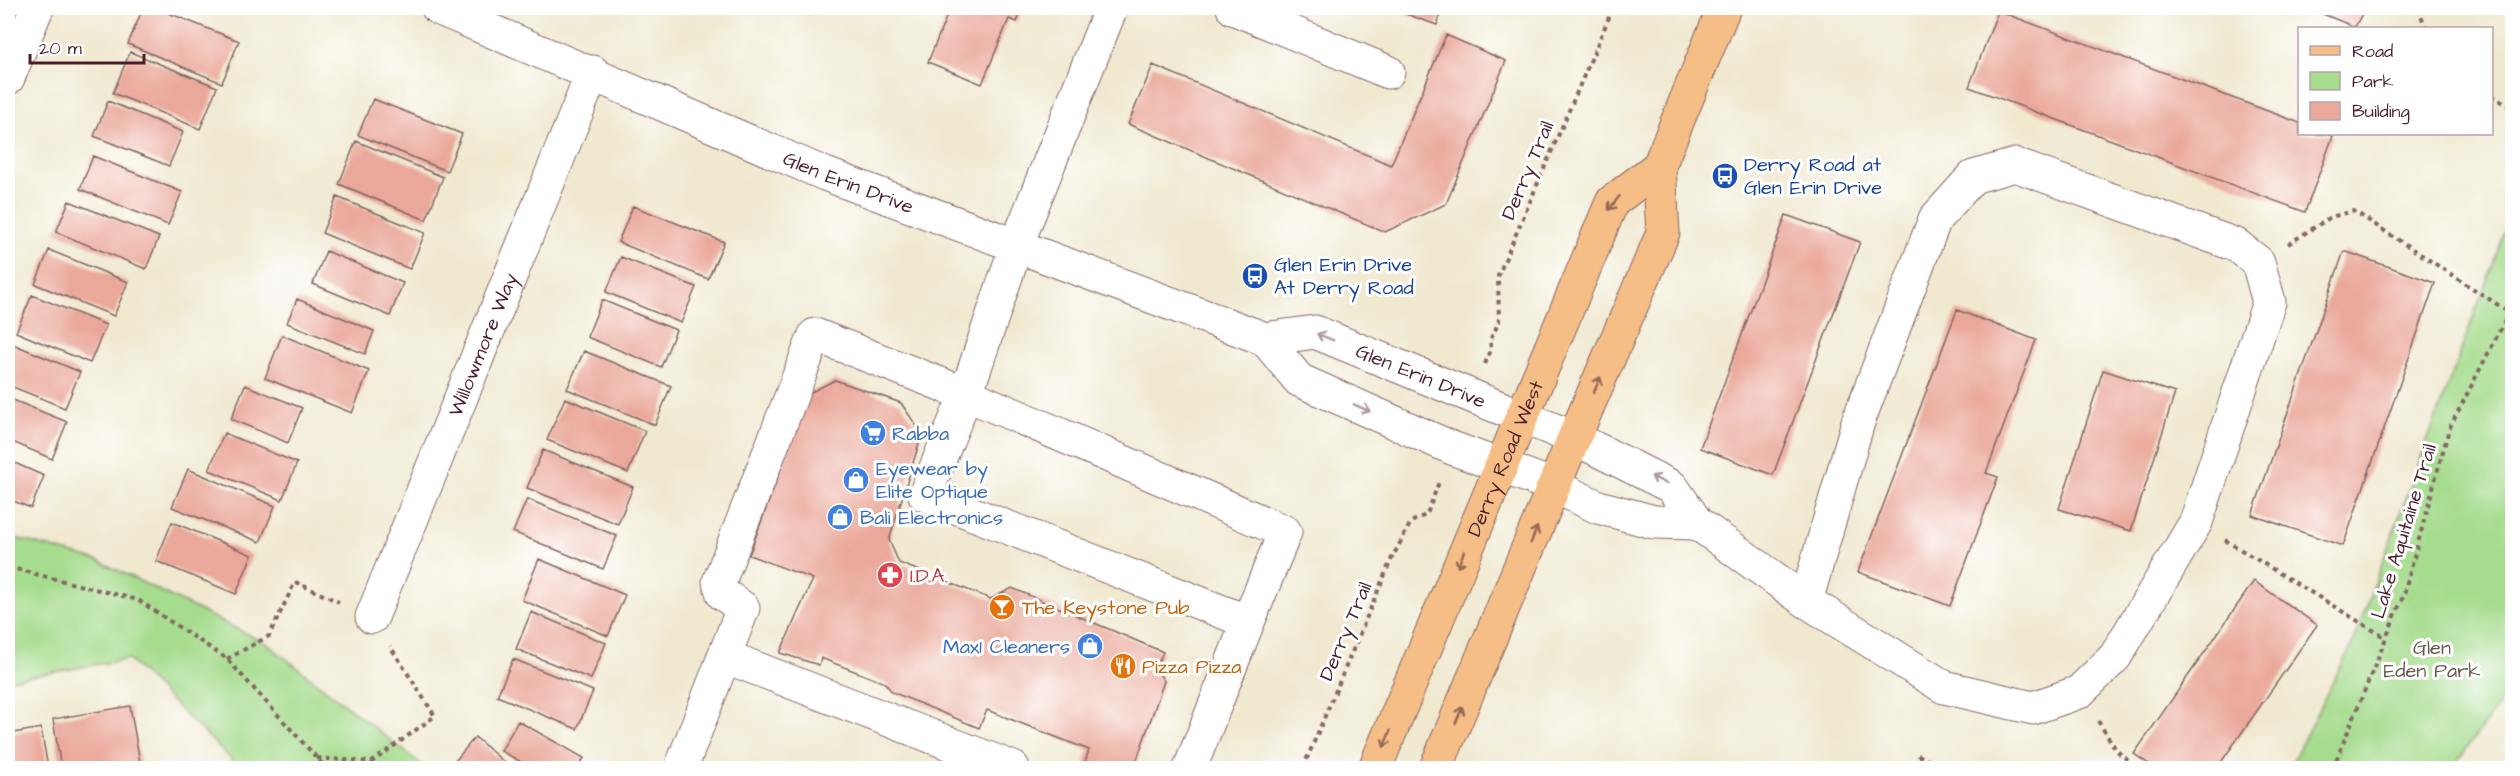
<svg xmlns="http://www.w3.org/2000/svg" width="2520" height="776" viewBox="0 0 2520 776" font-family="'Architects Daughter',sans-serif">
	<rect width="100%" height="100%" fill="#fff"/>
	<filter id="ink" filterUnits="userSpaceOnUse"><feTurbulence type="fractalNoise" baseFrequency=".0167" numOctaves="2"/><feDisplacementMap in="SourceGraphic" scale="12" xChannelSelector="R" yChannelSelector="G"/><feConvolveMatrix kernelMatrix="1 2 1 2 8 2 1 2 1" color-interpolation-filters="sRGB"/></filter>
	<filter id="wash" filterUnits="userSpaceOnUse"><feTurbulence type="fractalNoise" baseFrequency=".008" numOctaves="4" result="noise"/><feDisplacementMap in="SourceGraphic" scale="24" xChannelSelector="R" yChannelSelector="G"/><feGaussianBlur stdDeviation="1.35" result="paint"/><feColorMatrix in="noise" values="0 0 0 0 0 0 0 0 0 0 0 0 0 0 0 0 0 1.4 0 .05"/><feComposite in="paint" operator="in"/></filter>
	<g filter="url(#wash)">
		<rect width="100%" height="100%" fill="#f0e9d0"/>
		<path fill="#a6dc8d" stroke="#787e5c" stroke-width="1.5" d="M 2512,213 L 2512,687 L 2452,768 L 2289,768 L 2352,644 Z
			M 8,536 L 99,561 L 267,644 L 426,768 L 238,768 L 230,758 L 128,659 L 8,680 Z"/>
		<g id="blocks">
			<path fill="#eaa89a" d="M 143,8 L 156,8 L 239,41 L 222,83 L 128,44 Z
				M 790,8 L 827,8 L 809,15 Z
				M 950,8 L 1023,8 L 1017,22 L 1009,19 L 982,84 L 928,62 Z
				M 1389,8 L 1443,8 L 1437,25 Z
				M 2308,8 L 2365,8 L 2355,27 Z
				M 1998,11 L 2300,123 L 2300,134 L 2327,134 L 2333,136 L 2305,212 L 1969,87 Z
				M 1446,35 L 1506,61 L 1446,204 L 1385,232 L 1128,124 L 1153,65 L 1391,165 Z
				M 130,52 L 217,87 L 200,129 L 113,93 Z
				M 373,99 L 462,134 L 447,171 L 358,135 Z
				M 108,101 L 183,132 L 169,166 L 94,136 Z
				M 356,141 L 443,177 L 426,220 L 339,184 Z
				M 93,156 L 182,192 L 168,225 L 80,189 Z
				M 337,197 L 425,233 L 410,269 L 322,233 Z
				M 69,201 L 159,237 L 146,269 L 56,232 Z
				M 633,206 L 724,242 L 708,279 L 618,242 Z
				M 1786,215 L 1860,242 L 1773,475 L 1700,448 Z
				M 49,250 L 128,282 L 114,316 L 35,284 Z
				M 326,251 L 403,283 L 390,316 L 313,284 Z
				M 2344,251 L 2435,283 L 2343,546 L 2252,515 Z
				M 621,257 L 696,287 L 681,323 L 606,292 Z
				M 32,295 L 106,325 L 90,363 L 16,332 Z
				M 297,299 L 374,331 L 365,354 L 287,323 Z
				M 602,300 L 676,330 L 661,367 L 587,337 Z
				M 1957,310 L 2036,340 L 1986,473 L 1998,477 L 1950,606 L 1858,572 Z
				M 282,335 L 369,371 L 352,413 L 265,378 Z
				M 8,342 L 80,372 L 65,408 L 8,385 Z
				M 584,351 L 671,386 L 655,425 L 567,389 Z
				M 2103,370 L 2175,393 L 2131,531 L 2059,509 Z
				M 835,380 L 901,403 L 922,434 L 889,540 L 899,563 L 991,599 L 1012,588 L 1163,652 L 1156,668 L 1164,681 L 1134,768 L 1083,768 L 1089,750 L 987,710 L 979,728 L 892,692 L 885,683 L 821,658 L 819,665 L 780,653 L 813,579 L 749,555 L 809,393 Z
				M 245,385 L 302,408 L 288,443 L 231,419 Z
				M 8,398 L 67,422 L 52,459 L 8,440 Z
				M 565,398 L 645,431 L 628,473 L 547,440 Z
				M 224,433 L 297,463 L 282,500 L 209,470 Z
				M 543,450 L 633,487 L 618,524 L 527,488 Z
				M 8,460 L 44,476 L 31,508 L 8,499 Z
				M 188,469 L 275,506 L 260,542 L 172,507 Z
				M 527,499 L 617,536 L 603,569 L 513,532 Z
				M 172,522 L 252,555 L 236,594 L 156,561 Z
				M 539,559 L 625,595 L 608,636 L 522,600 Z
				M 2254,581 L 2317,625 L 2217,768 L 2155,768 L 2134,754 Z
				M 531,612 L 606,643 L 591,679 L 516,649 Z
				M 513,659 L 593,691 L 577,729 L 497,696 Z
				M 130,706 L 141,768 L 61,768 L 53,719 Z
				M 518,721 L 584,758 L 578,768 L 532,768 L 501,751 Z
				M 41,728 L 48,768 L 8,768 L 8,734 Z
				M 475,737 L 511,768 L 454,768 L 451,766 Z"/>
		</g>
	</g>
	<g filter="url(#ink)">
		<use href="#blocks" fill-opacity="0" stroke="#846665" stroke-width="1.5"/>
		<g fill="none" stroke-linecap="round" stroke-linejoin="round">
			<defs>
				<g id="minor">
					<path id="s1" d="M 438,8 L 825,174 L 1265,339 L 1299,380 L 1452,448 L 1554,486 L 1598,507 L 1654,522 L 1697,523"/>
					<path d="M 1233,8 L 1388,72"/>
					<path d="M 8,78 L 37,8"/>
					<path id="s2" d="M 1265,339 L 1315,332 L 1574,438 L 1672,487 L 1697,523 L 1806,601 L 1944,687 L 2033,708 L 2079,692 L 2115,657 L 2196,522 L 2269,302 L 2258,262 L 2236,245 L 2015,165 L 1973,177 L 1935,219 L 1858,422 L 1806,601"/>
					<path id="s3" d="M 372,617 L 593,72"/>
					<path d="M 724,656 L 1013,768"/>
					<path d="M 681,768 L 743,608 L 723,594 L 719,582 L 815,335 L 966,394 L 1017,244 L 1111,8"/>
					<path d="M 1190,768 L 1248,622 L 925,495 L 966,394 L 1285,532 L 1248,622"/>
				</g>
				<g id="major">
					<path id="s4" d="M 1375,768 L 1612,202 L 1659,166"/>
					<path d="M 1436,768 L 1574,438 L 1663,233 L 1659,166 L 1724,8"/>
				</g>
			</defs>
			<use href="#minor" stroke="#846665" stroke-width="35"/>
			<use href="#major" stroke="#846665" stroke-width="35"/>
			<path stroke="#846665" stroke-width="4" stroke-dasharray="4.5 4.5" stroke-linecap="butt" d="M 2418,8 L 2426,28
				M 2492,95 L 2512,109
				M 2288,244 L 2331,217 L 2354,211 L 2509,312
				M 1485,364 L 1491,349 L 1490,340 L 1499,322 L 1498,276 L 1613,8
				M 2225,540 L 2386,638
				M 8,567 L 138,600 L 227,659 L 326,768
				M 227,659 L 269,636 L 295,582 L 339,602
				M 2098,721 L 2117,751 L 2137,768
				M 1918,755 L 1946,768
				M 317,758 L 372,762 L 435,716 L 390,646
				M 370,768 L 372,762
				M 1303,768 L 1391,560 L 1411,522 L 1427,514 L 1439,482
				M 2333,768 L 2404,594 L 2449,429 L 2512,307"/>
			<use href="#minor" stroke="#fff" stroke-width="33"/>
			<use href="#major" stroke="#f6be87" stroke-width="33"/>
		</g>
		<defs><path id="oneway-shaft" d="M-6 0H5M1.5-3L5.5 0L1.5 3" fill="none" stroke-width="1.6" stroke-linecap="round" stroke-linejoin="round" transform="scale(1.5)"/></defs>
		<g stroke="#976754">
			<use href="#oneway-shaft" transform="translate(1614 203) rotate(128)"/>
			<use href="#oneway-shaft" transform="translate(1597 385) rotate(-67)"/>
			<use href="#oneway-shaft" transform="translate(1534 535) rotate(-68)"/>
			<use href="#oneway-shaft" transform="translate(1461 559) rotate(112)"/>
			<use href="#oneway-shaft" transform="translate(1459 715) rotate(-67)"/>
			<use href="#oneway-shaft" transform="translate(1387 739) rotate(112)"/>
		</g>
		<g stroke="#ae9aa0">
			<use href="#oneway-shaft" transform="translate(1325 337) rotate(-158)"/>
			<use href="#oneway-shaft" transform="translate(1362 408) rotate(24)"/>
			<use href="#oneway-shaft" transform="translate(1659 480) rotate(-153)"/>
		</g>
	</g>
	<defs>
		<symbol id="bus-disc" viewBox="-11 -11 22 22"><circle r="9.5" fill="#1a4fb4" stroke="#fff"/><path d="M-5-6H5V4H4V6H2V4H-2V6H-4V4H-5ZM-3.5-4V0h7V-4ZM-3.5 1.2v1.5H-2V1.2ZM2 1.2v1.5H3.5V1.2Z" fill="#fff"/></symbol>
		<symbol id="supermarket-disc" viewBox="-11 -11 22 22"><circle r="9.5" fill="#3f7fe0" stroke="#fff"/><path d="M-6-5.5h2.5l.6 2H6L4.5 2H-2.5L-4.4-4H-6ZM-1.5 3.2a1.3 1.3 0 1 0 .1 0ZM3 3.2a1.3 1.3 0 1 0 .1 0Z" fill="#fff"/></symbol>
		<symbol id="shop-disc" viewBox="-11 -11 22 22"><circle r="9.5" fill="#3f7fe0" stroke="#fff"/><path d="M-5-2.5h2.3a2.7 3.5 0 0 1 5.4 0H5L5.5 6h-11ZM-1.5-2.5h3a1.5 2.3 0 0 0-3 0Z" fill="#fff"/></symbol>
		<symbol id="pharmacy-disc" viewBox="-11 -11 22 22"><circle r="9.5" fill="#e0444e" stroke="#fff"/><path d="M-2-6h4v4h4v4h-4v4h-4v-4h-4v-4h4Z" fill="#fff"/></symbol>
		<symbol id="bar-disc" viewBox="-11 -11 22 22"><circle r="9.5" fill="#e8710a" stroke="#fff"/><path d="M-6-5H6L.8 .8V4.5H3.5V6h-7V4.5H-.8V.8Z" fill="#fff"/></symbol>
		<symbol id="restaurant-disc" viewBox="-11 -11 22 22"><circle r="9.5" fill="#e8710a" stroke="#fff"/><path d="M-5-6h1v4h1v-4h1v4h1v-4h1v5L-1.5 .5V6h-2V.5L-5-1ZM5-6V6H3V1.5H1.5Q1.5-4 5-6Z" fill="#fff"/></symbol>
	</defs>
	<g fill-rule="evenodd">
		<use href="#bus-disc" x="1710" y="161" width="30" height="30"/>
		<use href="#bus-disc" x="1240" y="261" width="30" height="30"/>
		<use href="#supermarket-disc" x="858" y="418" width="30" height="30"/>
		<use href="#shop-disc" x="841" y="465" width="30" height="30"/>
		<use href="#shop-disc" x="825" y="502" width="30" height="30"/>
		<use href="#pharmacy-disc" x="875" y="560" width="30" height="30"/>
		<use href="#bar-disc" x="987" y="592" width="30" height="30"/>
		<use href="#shop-disc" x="1075" y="631" width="30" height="30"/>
		<use href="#restaurant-disc" x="1108" y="651" width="30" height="30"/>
	</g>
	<g text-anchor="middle" stroke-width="6" stroke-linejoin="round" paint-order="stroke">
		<g font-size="20" fill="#164399" stroke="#fff" text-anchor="start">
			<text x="1744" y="171">Derry Road at<tspan x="1744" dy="23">Glen Erin Drive</tspan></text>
			<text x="1274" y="271">Glen Erin Drive<tspan x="1274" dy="23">At Derry Road</tspan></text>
		</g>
		<g font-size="20" fill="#4a1f2b" stroke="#fff">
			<text transform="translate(1527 170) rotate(-67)" y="7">Derry Trail</text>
			<text dy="7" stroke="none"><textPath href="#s1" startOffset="446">Glen Erin Drive</textPath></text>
			<text dy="7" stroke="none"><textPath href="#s3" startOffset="294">Willowmore Way</textPath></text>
			<text dy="7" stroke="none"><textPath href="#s2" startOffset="165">Glen Erin Drive</textPath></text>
			<text dy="7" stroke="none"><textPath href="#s4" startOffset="336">Derry Road West</textPath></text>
			<text transform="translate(2403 531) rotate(-73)" y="7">Lake Aquitaine Trail</text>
			<text transform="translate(1345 631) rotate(-67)" y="7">Derry Trail</text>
		</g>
		<g font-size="20" fill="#366cbe" stroke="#fff" text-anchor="start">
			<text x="892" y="440">Rabba</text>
			<text x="876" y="475">Eyewear by<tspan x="876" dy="23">Elite Optique</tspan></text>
			<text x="860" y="524">Bali Electronics</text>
			<text x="1070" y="653" text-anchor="end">Max1 Cleaners</text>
		</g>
		<g font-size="20" fill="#be3a42" stroke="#fff" text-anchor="start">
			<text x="910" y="582">I.D.A.</text>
		</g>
		<g font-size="20" fill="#c56008" stroke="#fff" text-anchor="start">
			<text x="1022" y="614">The Keystone Pub</text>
			<text x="1142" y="673">Pizza Pizza</text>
		</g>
		<g font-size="20" fill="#665848" stroke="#fff">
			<text x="2432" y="654">Glen<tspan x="2432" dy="23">Eden Park</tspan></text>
		</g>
	</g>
	<rect width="2520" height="776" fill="none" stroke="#fff" stroke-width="30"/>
	<rect x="2298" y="27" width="195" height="108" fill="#ffffff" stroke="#b7a5aa" stroke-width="1.5"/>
	<rect x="2310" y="46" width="30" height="9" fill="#f6be87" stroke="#b7a5aa" stroke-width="1.5"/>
	<text x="2352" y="57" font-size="18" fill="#4a1f2b">Road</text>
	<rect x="2310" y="72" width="30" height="18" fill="#a6dc8d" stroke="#b7a5aa" stroke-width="1.5"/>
	<text x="2352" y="87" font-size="18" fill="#4a1f2b">Park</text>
	<rect x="2310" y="102" width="30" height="18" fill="#eaa89a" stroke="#b7a5aa" stroke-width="1.5"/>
	<text x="2352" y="117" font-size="18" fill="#4a1f2b">Building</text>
	<path d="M30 54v9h114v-9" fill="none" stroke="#4a1f2b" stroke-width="3"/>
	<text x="39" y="54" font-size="18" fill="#4a1f2b" stroke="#ffffff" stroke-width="4.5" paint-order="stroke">20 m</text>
</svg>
